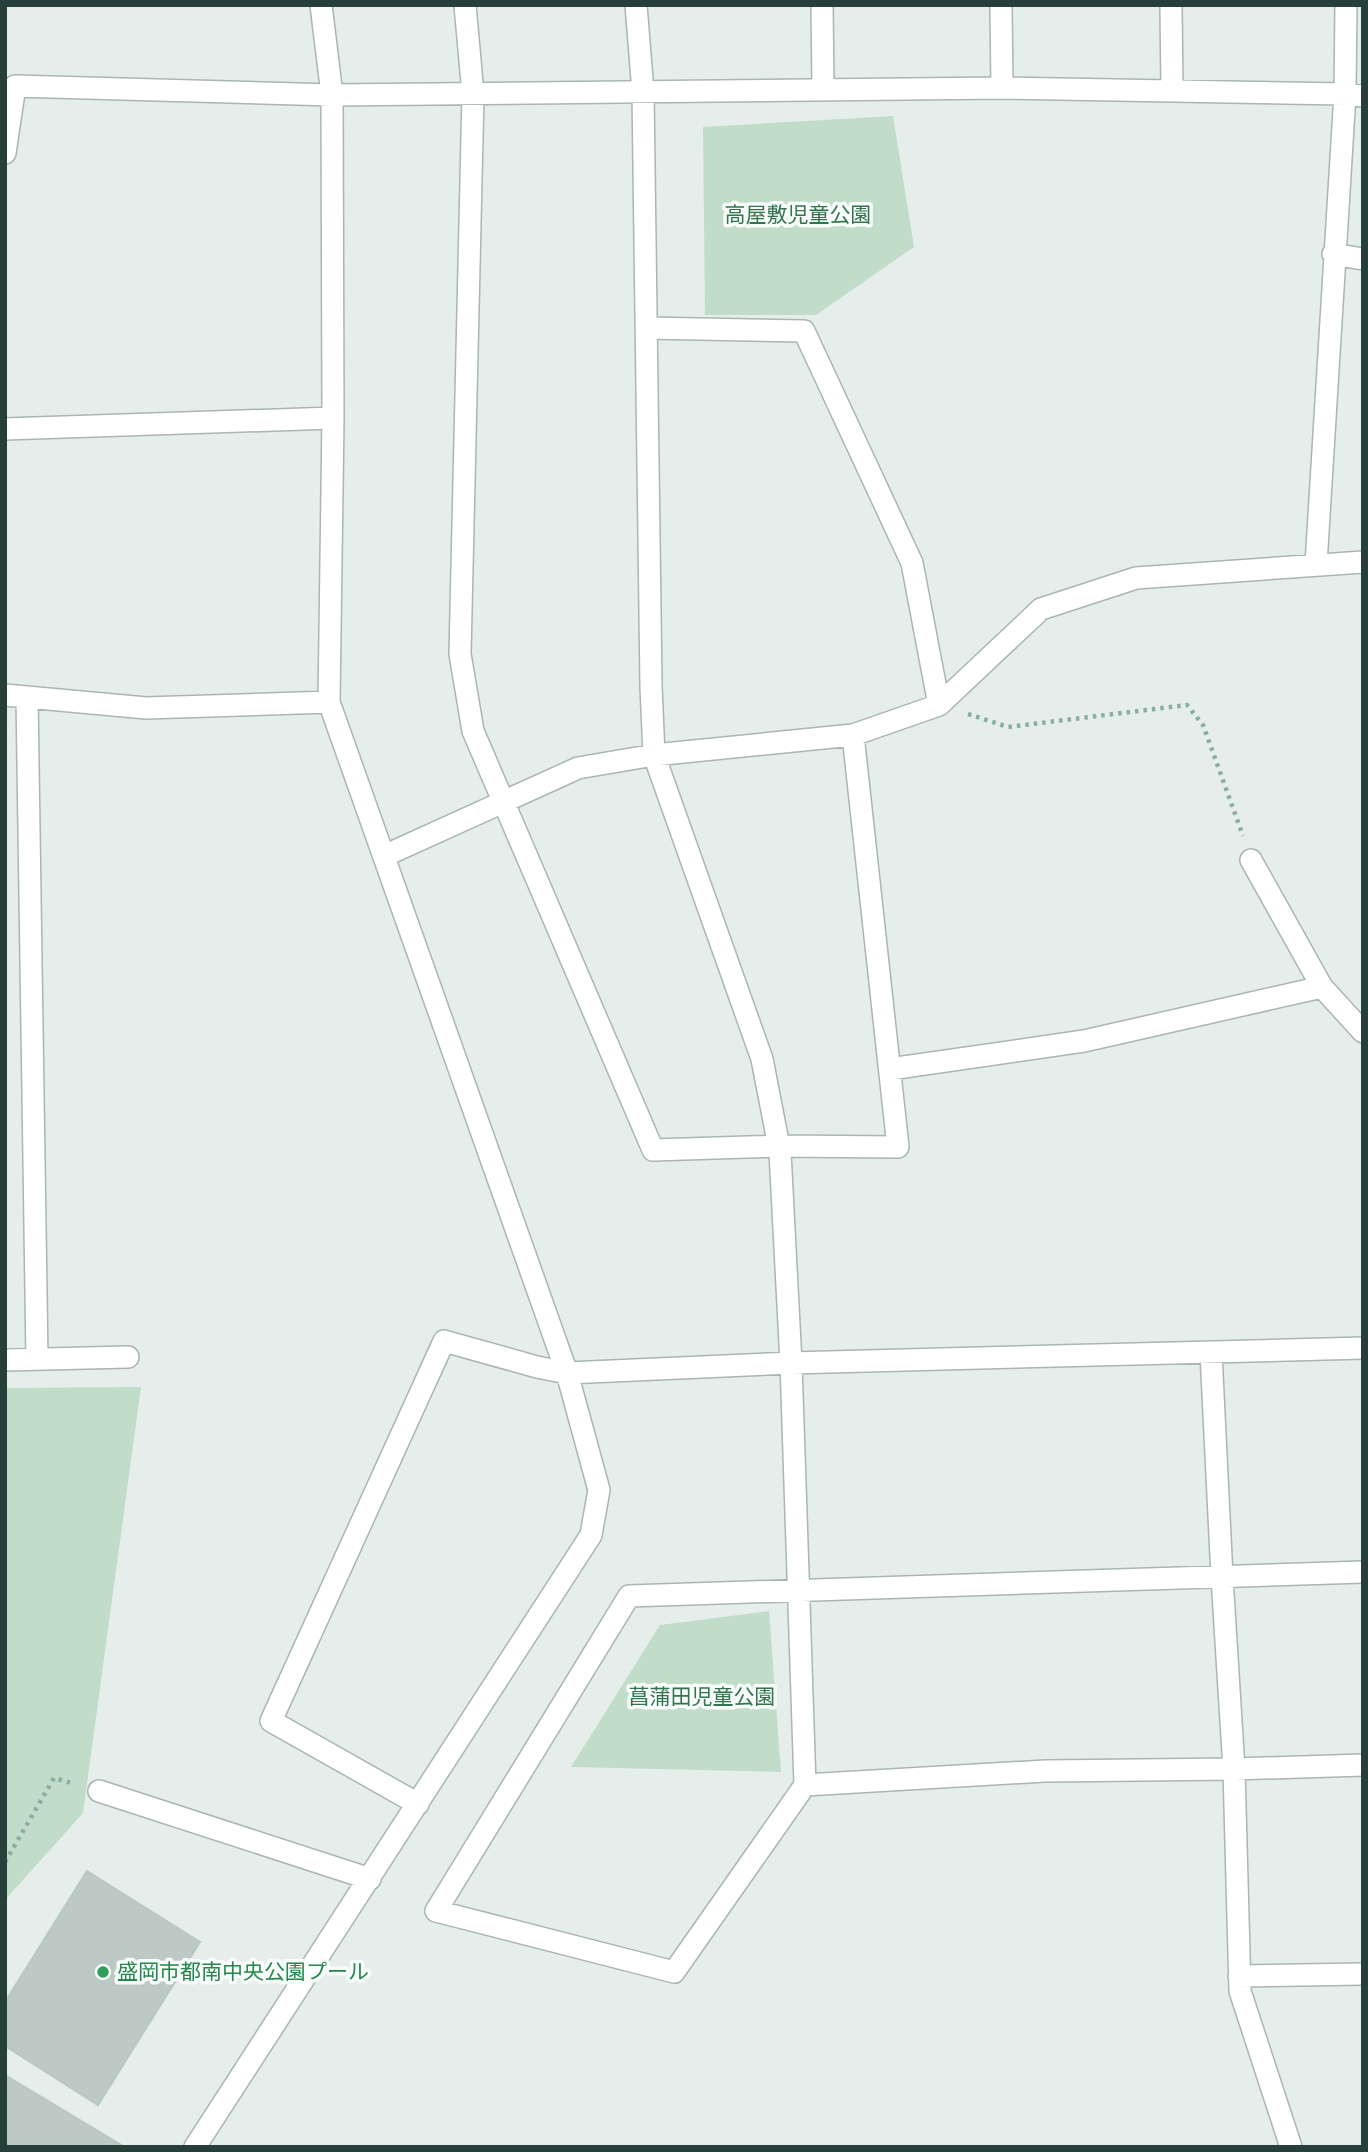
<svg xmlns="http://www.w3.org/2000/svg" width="1368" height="2152" viewBox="0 0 1368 2152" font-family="'Fira Sans','Noto Sans JP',sans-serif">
	<rect width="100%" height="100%" fill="#e6eeeb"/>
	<path fill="#c1ddca" d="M 893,116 L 914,247 L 816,315 L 705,315 L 703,127 Z
		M 141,1387 L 83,1813 L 5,1900 L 5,1388 Z
		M 769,1611 L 781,1772 L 571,1767 L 660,1625 Z"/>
	<path fill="#bcc9c4" stroke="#b9c8c2" stroke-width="2" d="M 87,1871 L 200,1942 L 98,2105 L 5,2046 L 5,2002 Z
		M 5,2075 L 121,2145 L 120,2147 L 5,2147 Z"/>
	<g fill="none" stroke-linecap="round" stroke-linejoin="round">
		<defs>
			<path id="street" d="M 465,5 L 473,94 L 460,654 L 473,731 L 653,1150 L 779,1146 L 898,1147 L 853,735
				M 636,5 L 643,92 L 651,686 L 654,755 L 762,1059 L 780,1152 L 791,1363 L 805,1785
				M 822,5 L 823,90
				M 1001,5 L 1002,88
				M 1171,5 L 1172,91
				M 5,153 L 15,86 L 332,95 L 1002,88 L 1345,94 L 1363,96
				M 1333,254 L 1363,259
				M 646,328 L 804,331 L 912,563 L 939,705
				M 5,429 L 333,418
				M 1316,564 L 1345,94 L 1346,5
				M 5,695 L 146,708 L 329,702
				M 27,697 L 37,1359
				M 384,856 L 578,768 L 654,755 L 853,735 L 939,705 L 1041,609 L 1136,578 L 1363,562
				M 1251,860 L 1322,987 L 1363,1032
				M 890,1069 L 1084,1041 L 1322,987
				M 1211,1353 L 1222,1577 L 1234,1769 L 1240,1991 L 1291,2147
				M 5,1360 L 128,1357
				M 1363,1572 L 629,1596 L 436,1911 L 674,1972 L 805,1785 L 1045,1771 L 1234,1769 L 1363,1765
				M 99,1791 L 370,1879
				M 418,1804 L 271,1721 L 444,1341 L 537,1367 L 567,1373 L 791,1363 L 1363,1348
				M 1239,1976 L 1363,1974
				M 195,2147 L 591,1535 L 599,1490 L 567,1373 L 329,702 L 333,418 L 332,95 L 321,5"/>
		</defs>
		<use href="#street" stroke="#a9b6b2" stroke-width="24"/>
		<path stroke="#89afa5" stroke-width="4.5" stroke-dasharray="3.5 5" stroke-linecap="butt" d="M 968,714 L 1008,727 L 1187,705 L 1203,725 L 1243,836
			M 5,1862 L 54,1778 L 75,1784"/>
		<use href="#street" stroke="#fff" stroke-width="21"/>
	</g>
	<circle fill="#2e9e5b" stroke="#f7fbf9" stroke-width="2.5" cx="103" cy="1972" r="7"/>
	<g text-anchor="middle" stroke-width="7" stroke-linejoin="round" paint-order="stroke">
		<g font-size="21" fill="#33744e" stroke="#f7fbf9">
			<text x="798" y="222">高屋敷児童公園</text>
			<text x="702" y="1704">菖蒲田児童公園</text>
		</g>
		<g font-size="21" fill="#27864d" stroke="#f7fbf9" text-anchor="start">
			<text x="117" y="1979">盛岡市都南中央公園プール</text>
		</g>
	</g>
	<rect width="1368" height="2152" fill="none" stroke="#263f39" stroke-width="14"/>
</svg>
